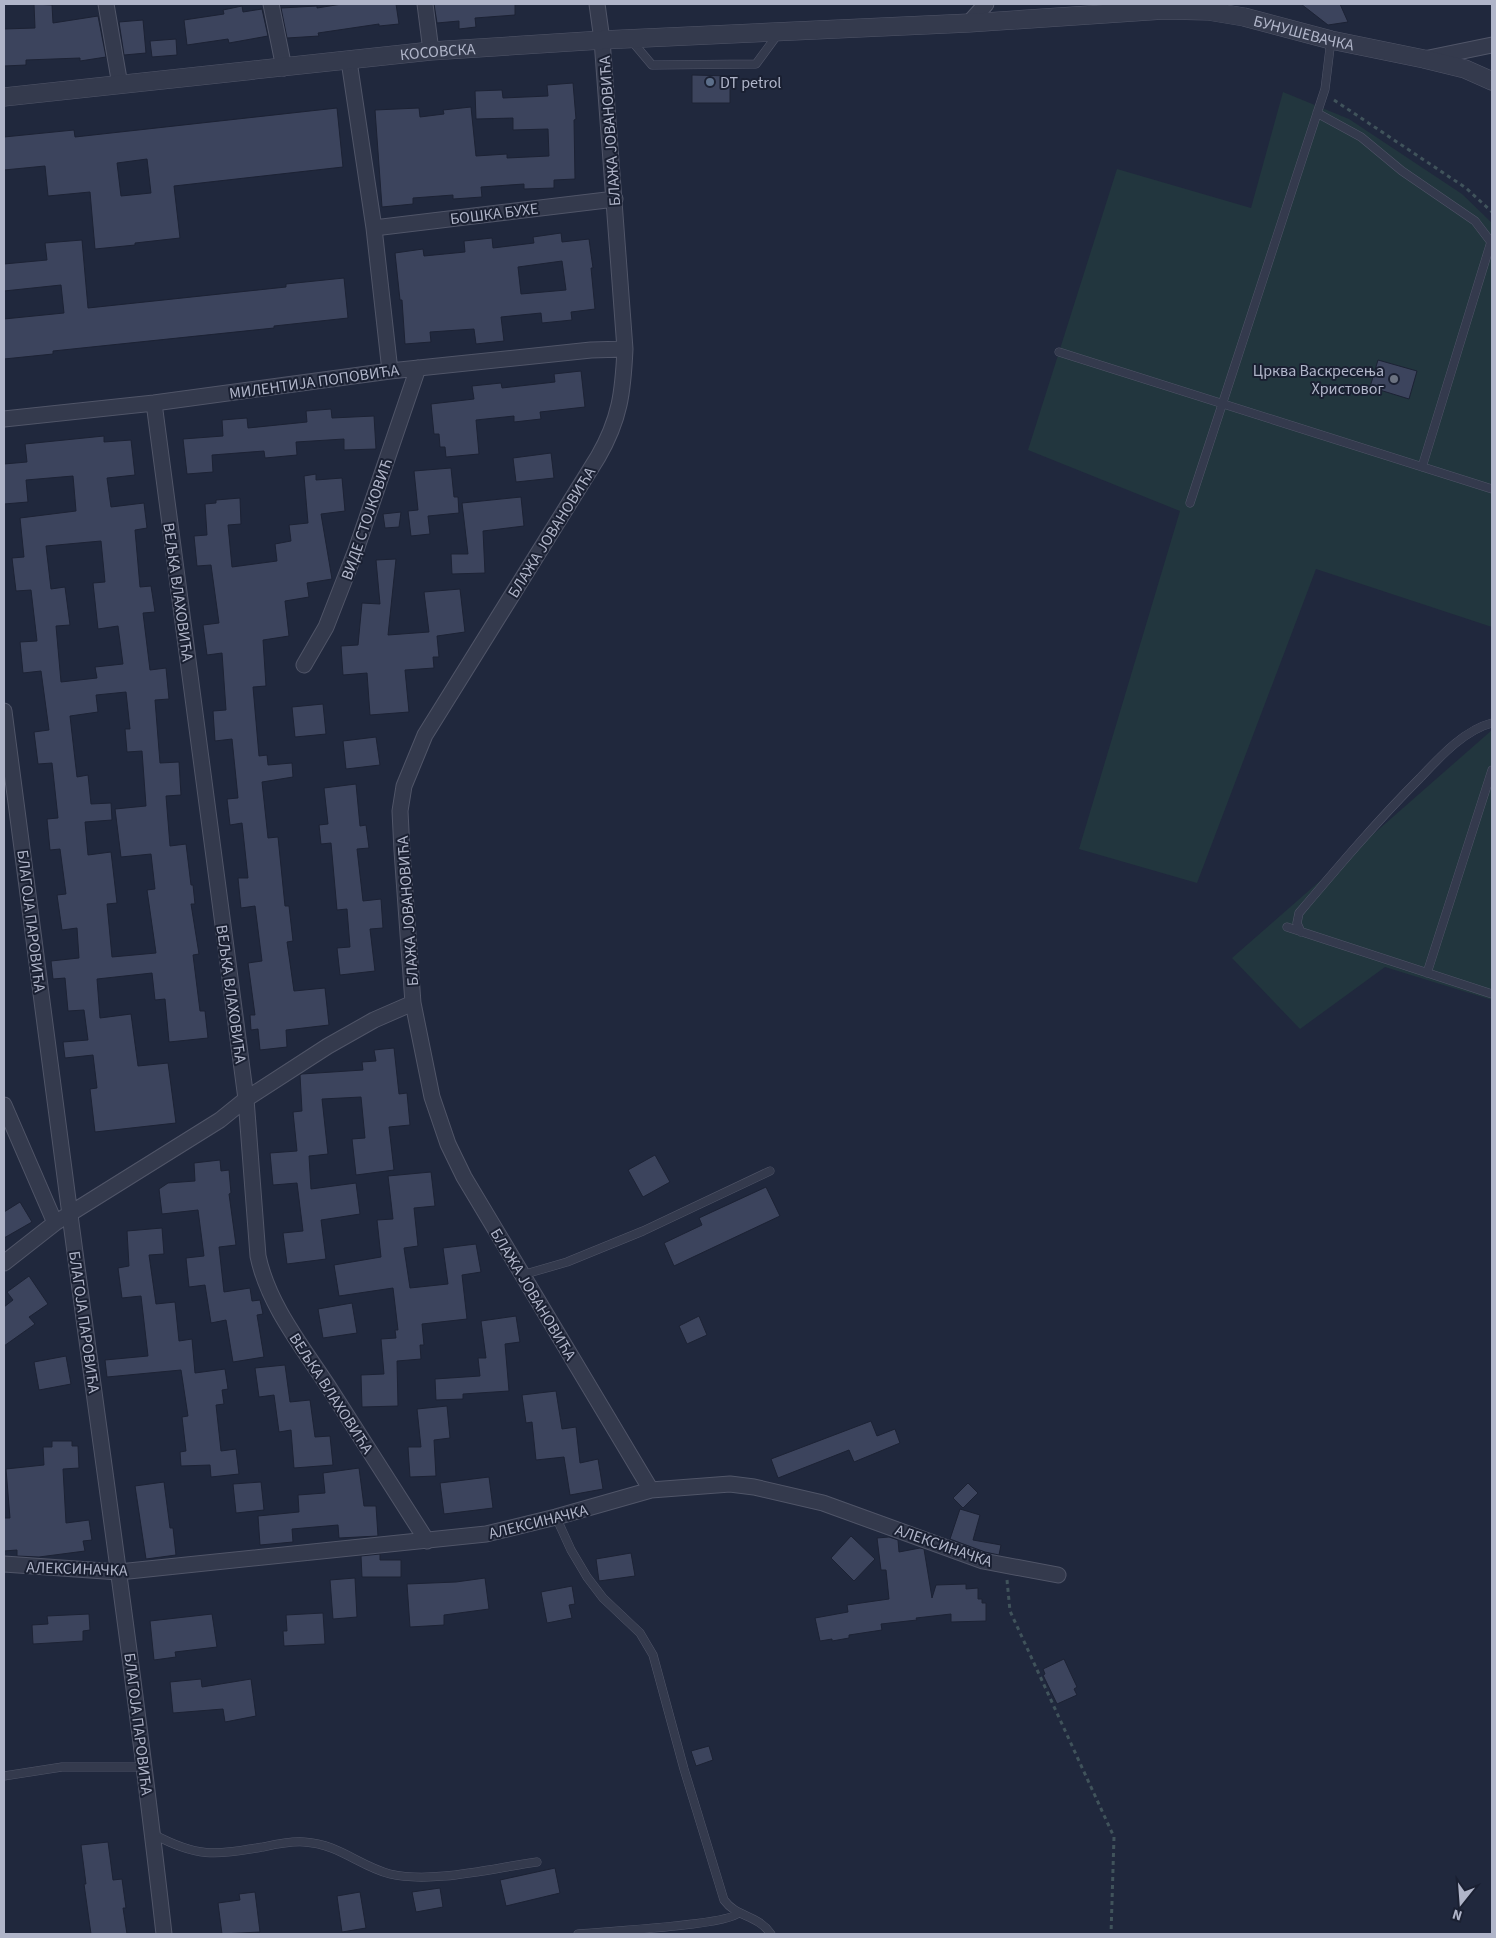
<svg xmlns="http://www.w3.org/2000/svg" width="1496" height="1938" viewBox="0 0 1496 1938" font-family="'Source Sans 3',sans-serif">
	<rect width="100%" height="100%" fill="#20283d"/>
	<path fill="#22363e" d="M 1283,92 L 1349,119 L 1462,194 L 1492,223 L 1492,627 L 1316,569 L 1197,883 L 1079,849 L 1180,511 L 1028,450 L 1117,169 L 1251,208 Z
		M 1492,730 L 1492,1000 L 1385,967 L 1300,1029 L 1232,958 Z"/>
	<path fill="#3c445d" stroke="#1c2234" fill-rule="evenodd" d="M 34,4 L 52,5 L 53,23 L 98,16 L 106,57 L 80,61 L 80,58 L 26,60 L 26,65 L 4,66 L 4,29 L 35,28 Z
		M 342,4 L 396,4 L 399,24 L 379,26 L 379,24 L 318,33 L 319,36 L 287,38 L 281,8 L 317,6 L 317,8 Z
		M 434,4 L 515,4 L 515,15 L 475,18 L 476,27 L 459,29 L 459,21 L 437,23 Z
		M 1301,4 L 1340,4 L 1348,22 L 1328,25 Z
		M 242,6 L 243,12 L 262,9 L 268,36 L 229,43 L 228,39 L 187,45 L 184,20 L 224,14 L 223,10 Z
		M 143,20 L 146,53 L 124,55 L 119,22 Z
		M 176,39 L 177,55 L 152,57 L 150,41 Z
		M 692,75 L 730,76 L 730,103 L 692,103 Z
		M 573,83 L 576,119 L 574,120 L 575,179 L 554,180 L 554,188 L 524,189 L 524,184 L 481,187 L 482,197 L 453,199 L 453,195 L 413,198 L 413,204 L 382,207 L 375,110 L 419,108 L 420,117 L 444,114 L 443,110 L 471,107 L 476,156 L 507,154 L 507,158 L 549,156 L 548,129 L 513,130 L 513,118 L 476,119 L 475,91 L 502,90 L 503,98 L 548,96 L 547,85 Z
		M 337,108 L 343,167 L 174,186 L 180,238 L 135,243 L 135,245 L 95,249 L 90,192 L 48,196 L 45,166 L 4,170 L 4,137 L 74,130 L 75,137 ZM 147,159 L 151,193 L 121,196 L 117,163 Z
		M 561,233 L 562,242 L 589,239 L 593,268 L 591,268 L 595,309 L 571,312 L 572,320 L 542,323 L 541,313 L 501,317 L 504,341 L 476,344 L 474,329 L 430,332 L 431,342 L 405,344 L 402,300 L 400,300 L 395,253 L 423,249 L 424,256 L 465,252 L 464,241 L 492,238 L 493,248 L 534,243 L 533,237 ZM 562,261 L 566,290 L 521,294 L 518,267 Z
		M 82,240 L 88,308 L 286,287 L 286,284 L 344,278 L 348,318 L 274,326 L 274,328 L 53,351 L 53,354 L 4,359 L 4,319 L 64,313 L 61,285 L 4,291 L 4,264 L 47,260 L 45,243 Z
		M 1378,360 L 1417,371 L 1409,399 L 1370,387 Z
		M 581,371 L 585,407 L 540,412 L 541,419 L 514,422 L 514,416 L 476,420 L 479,454 L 446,457 L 445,447 L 440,447 L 439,434 L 434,434 L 431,404 L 474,399 L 472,386 L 501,383 L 502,388 L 555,382 L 554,374 Z
		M 331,409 L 332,418 L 374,416 L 376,449 L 344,450 L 344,439 L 296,442 L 297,455 L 265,458 L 264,451 L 212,455 L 213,472 L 187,474 L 183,439 L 223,436 L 222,420 L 247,418 L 248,428 L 307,422 L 306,411 Z
		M 104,436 L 104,442 L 131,440 L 135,475 L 107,478 L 111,507 L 144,503 L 147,528 L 135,530 L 140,587 L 151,586 L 155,612 L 143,613 L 150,670 L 166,668 L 169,699 L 155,700 L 160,763 L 179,762 L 181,795 L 166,796 L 170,846 L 186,844 L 191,885 L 193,885 L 195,904 L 191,904 L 199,954 L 193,955 L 200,1011 L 205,1011 L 208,1038 L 169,1042 L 165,999 L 155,1000 L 152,973 L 97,979 L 100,1018 L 131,1014 L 138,1066 L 168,1063 L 176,1123 L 95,1132 L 90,1089 L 97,1088 L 93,1055 L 65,1058 L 63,1042 L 88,1040 L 84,1010 L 68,1011 L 65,978 L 53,979 L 51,961 L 79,958 L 77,928 L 62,930 L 57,895 L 66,894 L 60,849 L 50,850 L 47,819 L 58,818 L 52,763 L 38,764 L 34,732 L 49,730 L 41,671 L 23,673 L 20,642 L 37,641 L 31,590 L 16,591 L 12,558 L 24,557 L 20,518 L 76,511 L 73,476 L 26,480 L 28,502 L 4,504 L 4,464 L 27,462 L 25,444 ZM 101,541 L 105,582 L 93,583 L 98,629 L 118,626 L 123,664 L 95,667 L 97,678 L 61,682 L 56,626 L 70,625 L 65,587 L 51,589 L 46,546 ZM 126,692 L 130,729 L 125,729 L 127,752 L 142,751 L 146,806 L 115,809 L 121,857 L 151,854 L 155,889 L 147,890 L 156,953 L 112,957 L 107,904 L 117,903 L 111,852 L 88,855 L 85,822 L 112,820 L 111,803 L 91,804 L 88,775 L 77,777 L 70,716 L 98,712 L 96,695 Z
		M 551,453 L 554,478 L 516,482 L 513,458 Z
		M 451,468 L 454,497 L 458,497 L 459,513 L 428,516 L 430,534 L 411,536 L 408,511 L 418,510 L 414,471 Z
		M 316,474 L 316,480 L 342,478 L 345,511 L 321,514 L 332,579 L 307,583 L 309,597 L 285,601 L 289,636 L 263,640 L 266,686 L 253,687 L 259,756 L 267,755 L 268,765 L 292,763 L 293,777 L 262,782 L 268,838 L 278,837 L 285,906 L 289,906 L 293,941 L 287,942 L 294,991 L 325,988 L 329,1025 L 286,1030 L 287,1047 L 260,1050 L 258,1029 L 251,1030 L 250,1015 L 255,1015 L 248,963 L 262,961 L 255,906 L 241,908 L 238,878 L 248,878 L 242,823 L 230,825 L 227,799 L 238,798 L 232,739 L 215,741 L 213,711 L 226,710 L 222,653 L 207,655 L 203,625 L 219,623 L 211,565 L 197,566 L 194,536 L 207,535 L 205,504 L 216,503 L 216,500 L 240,498 L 241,524 L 228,525 L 232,567 L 277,561 L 275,544 L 291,541 L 289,525 L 308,523 L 304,476 Z
		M 521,497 L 524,526 L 483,531 L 485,573 L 452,574 L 451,554 L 468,554 L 462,503 Z
		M 401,512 L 399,527 L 385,528 L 383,514 Z
		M 396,559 L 388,635 L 429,632 L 424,592 L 460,589 L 465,632 L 437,636 L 439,657 L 433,657 L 434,668 L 405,670 L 409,712 L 370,715 L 367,673 L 343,675 L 341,646 L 358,645 L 362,603 L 380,604 L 376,560 Z
		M 323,704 L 326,734 L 295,737 L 292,707 Z
		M 376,737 L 380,765 L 346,769 L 343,741 Z
		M 356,784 L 360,826 L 366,825 L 369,848 L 357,849 L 363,901 L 381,899 L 383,928 L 370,929 L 375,971 L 340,975 L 337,948 L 350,947 L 347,909 L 337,910 L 331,843 L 321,844 L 319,825 L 328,824 L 324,788 Z
		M 394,1048 L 399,1094 L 407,1093 L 410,1125 L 389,1127 L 394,1170 L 356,1175 L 352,1139 L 365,1138 L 361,1097 L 322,1099 L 328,1154 L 309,1156 L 311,1189 L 356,1183 L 360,1214 L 321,1220 L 326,1259 L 287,1264 L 283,1233 L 303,1231 L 297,1183 L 273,1185 L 270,1153 L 297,1151 L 293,1112 L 302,1111 L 300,1075 L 302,1074 L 363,1070 L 362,1062 L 376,1061 L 374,1050 Z
		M 655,1155 L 670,1182 L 643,1197 L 628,1170 Z
		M 220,1160 L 221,1171 L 229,1170 L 231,1193 L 229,1194 L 236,1245 L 219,1247 L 224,1292 L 250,1288 L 252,1301 L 260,1300 L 263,1314 L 257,1315 L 264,1357 L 233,1362 L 226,1320 L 211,1323 L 205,1285 L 189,1287 L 186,1258 L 204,1256 L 198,1210 L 162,1214 L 159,1189 L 168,1183 L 195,1181 L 194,1163 Z
		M 431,1172 L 435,1206 L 414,1208 L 418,1246 L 404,1248 L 410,1288 L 448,1284 L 443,1248 L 476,1244 L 481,1272 L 462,1275 L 467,1319 L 422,1324 L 424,1345 L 420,1345 L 421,1359 L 397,1361 L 398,1406 L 362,1407 L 361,1375 L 384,1374 L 381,1339 L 396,1338 L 395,1330 L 398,1330 L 393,1288 L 339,1296 L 334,1265 L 381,1257 L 377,1220 L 393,1219 L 388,1176 Z
		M 766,1187 L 780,1216 L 674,1266 L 664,1243 L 702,1225 L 699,1218 Z
		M 20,1202 L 32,1222 L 4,1238 L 4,1212 Z
		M 162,1228 L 164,1254 L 149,1255 L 156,1304 L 175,1302 L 179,1341 L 192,1339 L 195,1373 L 225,1369 L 228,1389 L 222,1390 L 224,1404 L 216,1405 L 221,1451 L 236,1449 L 239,1474 L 211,1477 L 210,1465 L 181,1466 L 180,1452 L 186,1451 L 182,1417 L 188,1416 L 181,1370 L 107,1377 L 105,1360 L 148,1356 L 141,1296 L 122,1298 L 118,1268 L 129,1266 L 127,1231 Z
		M 29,1276 L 48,1304 L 29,1317 L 35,1324 L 4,1346 L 4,1307 L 13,1300 L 7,1292 Z
		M 352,1303 L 357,1333 L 323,1338 L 318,1309 Z
		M 516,1316 L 520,1342 L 505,1344 L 509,1391 L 463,1394 L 463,1399 L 436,1400 L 435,1379 L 480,1376 L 478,1358 L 486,1358 L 481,1321 Z
		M 699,1316 L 707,1335 L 687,1344 L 679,1326 Z
		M 66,1356 L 71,1384 L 39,1390 L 34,1362 Z
		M 285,1365 L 290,1402 L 310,1400 L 315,1437 L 330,1436 L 333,1465 L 294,1468 L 291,1430 L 279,1432 L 274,1395 L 259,1397 L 255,1368 Z
		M 556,1391 L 562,1429 L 576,1427 L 580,1463 L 598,1459 L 603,1489 L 570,1495 L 564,1457 L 536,1460 L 532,1422 L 526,1423 L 522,1395 Z
		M 447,1406 L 450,1438 L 434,1440 L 436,1476 L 410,1477 L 408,1447 L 421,1447 L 417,1409 Z
		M 871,1421 L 877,1436 L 895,1429 L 900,1443 L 854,1462 L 849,1450 L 778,1478 L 771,1459 Z
		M 52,1441 L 72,1441 L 72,1446 L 78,1446 L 79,1468 L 63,1469 L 66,1523 L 89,1520 L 92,1540 L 83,1541 L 85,1551 L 39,1557 L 17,1556 L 17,1550 L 4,1551 L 4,1518 L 10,1518 L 6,1469 L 44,1465 L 43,1447 L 52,1447 Z
		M 359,1468 L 364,1506 L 376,1506 L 378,1536 L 339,1538 L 338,1525 L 292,1529 L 293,1542 L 260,1545 L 258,1516 L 299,1512 L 298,1495 L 325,1493 L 323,1473 Z
		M 489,1477 L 493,1508 L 444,1514 L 440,1483 Z
		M 164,1482 L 170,1528 L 173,1528 L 176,1555 L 146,1559 L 135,1486 Z
		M 261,1482 L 264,1510 L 236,1513 L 233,1484 Z
		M 968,1483 L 978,1493 L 963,1508 L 953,1498 Z
		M 960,1509 L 980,1515 L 973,1540 L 1001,1545 L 999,1555 L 985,1552 L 950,1539 Z
		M 851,1536 L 875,1559 L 854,1581 L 831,1558 Z
		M 889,1537 L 898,1540 L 899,1552 L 920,1548 L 924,1549 L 932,1598 L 936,1585 L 966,1584 L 966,1589 L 978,1588 L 978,1599 L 982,1599 L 982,1603 L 986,1603 L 986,1621 L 951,1622 L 951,1614 L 916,1618 L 917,1620 L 881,1624 L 882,1630 L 849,1635 L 849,1638 L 832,1641 L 832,1639 L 820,1641 L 815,1618 L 848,1612 L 847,1605 L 889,1599 L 886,1570 L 881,1570 L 877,1538 Z
		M 631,1553 L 635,1576 L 599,1581 L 596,1559 Z
		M 380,1554 L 380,1560 L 401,1560 L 401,1577 L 362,1577 L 361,1556 Z
		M 355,1578 L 357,1617 L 333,1619 L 330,1580 Z
		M 485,1578 L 489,1609 L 444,1615 L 444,1625 L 410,1627 L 407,1584 L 456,1582 Z
		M 572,1586 L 575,1604 L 569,1605 L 572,1618 L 547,1623 L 541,1592 Z
		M 323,1613 L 325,1644 L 284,1646 L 283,1631 L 287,1631 L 286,1615 Z
		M 89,1614 L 90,1630 L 83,1631 L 83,1641 L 33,1644 L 32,1625 L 48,1624 L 47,1616 Z
		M 212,1614 L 217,1647 L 175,1652 L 176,1657 L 154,1660 L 150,1621 Z
		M 1064,1659 L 1077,1687 L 1074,1689 L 1077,1695 L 1057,1704 L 1043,1675 L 1045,1674 L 1043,1669 Z
		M 201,1679 L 202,1687 L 251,1679 L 256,1716 L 225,1722 L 223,1709 L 173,1713 L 170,1682 Z
		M 709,1746 L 713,1760 L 696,1766 L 691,1751 Z
		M 108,1842 L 113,1880 L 122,1879 L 126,1908 L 123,1908 L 127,1934 L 91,1934 L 84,1884 L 86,1884 L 81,1845 Z
		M 555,1868 L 560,1893 L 506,1906 L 500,1880 Z
		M 440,1888 L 443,1907 L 416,1912 L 412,1892 Z
		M 255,1892 L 260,1932 L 222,1934 L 218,1903 L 240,1900 L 239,1894 Z
		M 360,1892 L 366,1928 L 342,1932 L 337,1896 Z"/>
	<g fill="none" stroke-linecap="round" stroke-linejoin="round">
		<defs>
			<path id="service" d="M 631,40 L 652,65 L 756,64 L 778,34
				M 1317,113 L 1361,137 L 1402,171 L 1475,221 L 1491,242 L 1422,467
				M 1059,352 L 1492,489
				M 1190,503 L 1325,89 L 1331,40
				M 1287,927 L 1492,994
				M 1301,932 L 1297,923 L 1299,913 C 1338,867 1377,821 1420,778 C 1439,758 1464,730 1492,723
				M 1427,973 L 1492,770
				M 522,1275 L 567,1262 L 643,1231 L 770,1171
				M 556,1517 L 571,1550 L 587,1577 L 603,1598 L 640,1633 L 653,1655 L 684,1769 L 724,1900 C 737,1918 757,1914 771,1934
				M 4,1776 L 62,1767 L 145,1767
				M 153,1834 C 198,1858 214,1855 263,1847 C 277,1844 290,1841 304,1842 C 339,1844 359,1866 390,1874 C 432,1884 493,1868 537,1862
				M 578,1934 C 601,1932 729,1925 738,1913"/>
			<path id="minor" d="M 106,4 L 120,85
				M 271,4 L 284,68
				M 425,4 L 431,51
				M 597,4 L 602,40 L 625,349 C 623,392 620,419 598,457 L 425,735 L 404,786 L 400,811 L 402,851 L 413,1003 L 432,1097 L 448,1144 L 464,1177 L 651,1490
				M 969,23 L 986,4
				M 1424,59 L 1492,45
				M 349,61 L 374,228 L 390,371
				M 374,228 L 615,199
				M 154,403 L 246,1099 L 258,1256 C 268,1304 301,1345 328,1386 C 361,1438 394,1489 427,1541
				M 4,419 L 154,403 L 390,371 L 591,350 L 625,349
				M 304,665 L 326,627 L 356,550 L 418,368
				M 4,711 C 27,879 47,1047 70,1215 C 102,1455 137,1694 164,1934
				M 4,1105 L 55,1223
				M 4,1263 L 55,1223 L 220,1120 L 246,1099 L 328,1046 L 374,1020 L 413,1003
				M 4,1564 L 119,1572 L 486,1534 L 556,1517 L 651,1490 L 730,1484 L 754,1487 L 823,1503 L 983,1561 L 1058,1575"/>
			<g id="tertiary">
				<path id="s1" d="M 4,97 L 431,51 L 602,40 L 969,23 L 1164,10 L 1208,11 L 1244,17 L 1331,40 L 1424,59 L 1465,69 L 1492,81"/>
			</g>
		</defs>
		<use href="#service" stroke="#505568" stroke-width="9"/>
		<use href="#minor" stroke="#505568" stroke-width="17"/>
		<use href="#tertiary" stroke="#505568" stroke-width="19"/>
		<path stroke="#40535b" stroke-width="3" stroke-dasharray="4 4" stroke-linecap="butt" d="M 1334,100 L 1466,188 L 1492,212
			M 1007,1580 L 1010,1611 L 1114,1837 L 1111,1934"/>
		<use href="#service" stroke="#343a4d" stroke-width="8"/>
		<use href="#minor" stroke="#343a4d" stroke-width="15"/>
		<use href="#tertiary" stroke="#343a4d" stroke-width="18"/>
	</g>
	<circle fill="#5c6f8a" stroke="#1a2032" stroke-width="2" cx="710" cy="82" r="5"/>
	<circle fill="#6b7280" stroke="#1a2032" stroke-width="2" cx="1394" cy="379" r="5"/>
	<g text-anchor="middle" stroke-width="4" stroke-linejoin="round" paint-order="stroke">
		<g font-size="16" fill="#b0b5c9" stroke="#1a2032">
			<text dy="6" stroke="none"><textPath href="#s1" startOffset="1306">БУНУШЕВАЧКА</textPath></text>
			<text dy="6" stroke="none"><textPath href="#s1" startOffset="436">КОСОВСКА</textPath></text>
			<text transform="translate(609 131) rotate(-94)" y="6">БЛАЖА ЈОВАНОВИЋА</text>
			<text transform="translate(494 213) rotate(-7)" y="6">БОШКА БУХЕ</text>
			<text transform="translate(314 381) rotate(-8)" y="6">МИЛЕНТИЈА ПОПОВИЋА</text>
			<text transform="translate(366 519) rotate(-71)" y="6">ВИДЕ СТОЈКОВИЋ</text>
			<text transform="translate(551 532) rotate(-58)" y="6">БЛАЖА ЈОВАНОВИЋА</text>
			<text transform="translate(179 592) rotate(82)" y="6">ВЕЉКА ВЛАХОВИЋА</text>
			<text transform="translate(407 911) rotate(-94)" y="6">БЛАЖА ЈОВАНОВИЋА</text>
			<text transform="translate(32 921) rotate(83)" y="6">БЛАГОЈА ПАРОВИЋА</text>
			<text transform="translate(232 994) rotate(82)" y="6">ВЕЉКА ВЛАХОВИЋА</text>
			<text transform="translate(534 1294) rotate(59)" y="6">БЛАЖА ЈОВАНОВИЋА</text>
			<text transform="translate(85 1322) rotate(82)" y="6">БЛАГОЈА ПАРОВИЋА</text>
			<text transform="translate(332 1393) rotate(57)" y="6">ВЕЉКА ВЛАХОВИЋА</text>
			<text transform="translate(538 1521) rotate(-14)" y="6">АЛЕКСИНАЧКА</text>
			<text transform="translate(944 1545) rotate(19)" y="6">АЛЕКСИНАЧКА</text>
			<text transform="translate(77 1568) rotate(2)" y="6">АЛЕКСИНАЧКА</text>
			<text transform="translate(139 1724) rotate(83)" y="6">БЛАГОЈА ПАРОВИЋА</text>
		</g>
		<g font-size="16" fill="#b0b5c9" stroke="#1a2032" text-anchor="start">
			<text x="720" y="88">DT petrol</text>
			<text x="1384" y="376" text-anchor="end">Црква Васкресења<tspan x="1384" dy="18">Христовог</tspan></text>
		</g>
	</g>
	<rect width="1496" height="1938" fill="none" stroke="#b0b5c9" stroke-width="10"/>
	<g transform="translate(1461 1903) rotate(197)" stroke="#1a2032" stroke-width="4" paint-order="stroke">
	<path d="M0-4L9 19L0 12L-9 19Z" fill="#b0b5c9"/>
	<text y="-8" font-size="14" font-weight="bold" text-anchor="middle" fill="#b0b5c9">N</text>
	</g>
</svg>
